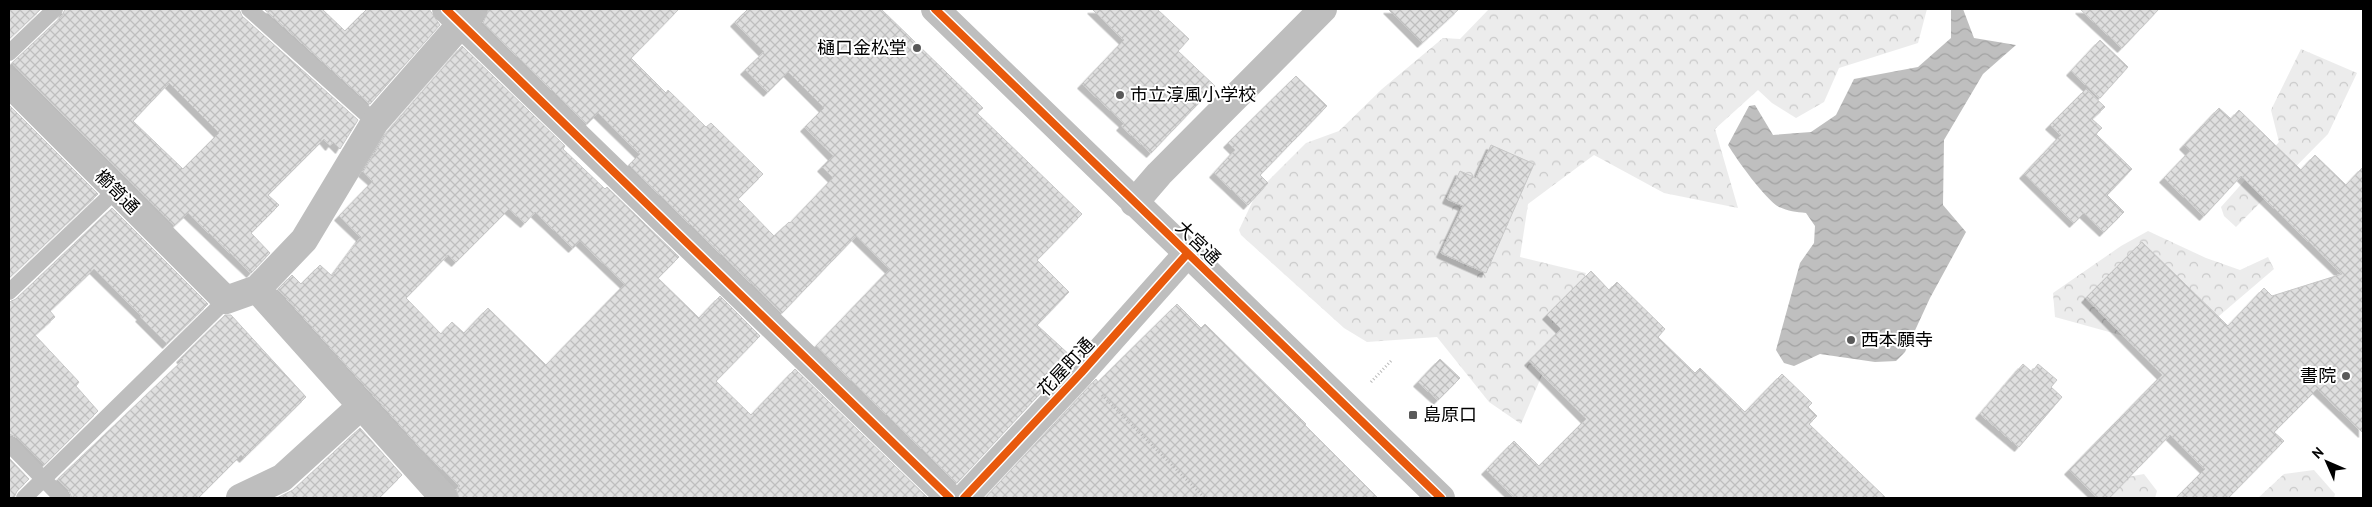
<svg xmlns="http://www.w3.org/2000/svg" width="2372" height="507" viewBox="0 0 2372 507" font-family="'PT Sans','Noto Sans JP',sans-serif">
	<defs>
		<pattern id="forest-crowns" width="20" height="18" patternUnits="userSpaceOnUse" patternTransform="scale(1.25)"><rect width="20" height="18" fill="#ececec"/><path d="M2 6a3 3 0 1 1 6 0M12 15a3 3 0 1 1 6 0" fill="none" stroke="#c9c9c9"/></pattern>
		<pattern id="water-waves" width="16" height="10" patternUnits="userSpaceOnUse" patternTransform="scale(1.25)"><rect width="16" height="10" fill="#bfbfbf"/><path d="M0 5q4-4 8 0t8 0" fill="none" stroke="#a2a2a2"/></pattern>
		<pattern id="building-cross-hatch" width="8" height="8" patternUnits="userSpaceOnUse" patternTransform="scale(1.25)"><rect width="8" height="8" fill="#dfdfdf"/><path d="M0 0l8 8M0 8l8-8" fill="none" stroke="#bebebe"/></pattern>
		<filter id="shadow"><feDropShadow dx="-4.5" dy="4.5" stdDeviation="0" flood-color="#0004"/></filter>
	</defs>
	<rect width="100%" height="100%" fill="#fff"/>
	<path fill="url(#forest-crowns)" d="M 1489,9 L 1927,9 L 1918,43 L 1839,68 L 1824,102 L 1796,118 L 1772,103 L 1758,90 L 1715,129 L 1738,208 L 1664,193 L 1594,155 L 1528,204 L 1520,257 L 1586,273 L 1521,424 L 1489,402 L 1437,337 L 1367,342 L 1344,328 L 1241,235 L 1239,230 L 1257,192 L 1306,143 L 1339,131 L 1382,89 L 1443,38 L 1460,39 Z
		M 2301,49 L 2357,73 L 2328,134 L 2236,227 L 2224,216 L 2221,207 L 2279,142 L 2271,110 Z
		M 2148,231 L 2206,258 L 2240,270 L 2268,257 L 2274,269 L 2178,351 L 2055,317 L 2053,293 L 2121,246 Z
		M 2314,470 L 2335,494 L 2334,498 L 2258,498 L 2284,474 Z
		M 2144,474 L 2157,491 L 2155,498 L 2102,498 L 2122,478 Z"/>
	<path fill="url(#water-waves)" d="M 1951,9 L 1963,9 L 1974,38 L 2016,45 L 1983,74 L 1944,140 L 1943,205 L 1966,232 L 1930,298 L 1905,352 L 1896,361 L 1875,362 L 1820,354 L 1794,366 L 1784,363 L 1776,350 L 1800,263 L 1814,243 L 1815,226 L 1806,213 C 1796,212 1788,211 1779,207 C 1765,199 1737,160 1728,145 L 1749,106 L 1755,105 L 1773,135 L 1811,132 L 1836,115 L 1854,79 L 1918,67 L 1951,38 Z"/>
	<path fill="url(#building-cross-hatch)" stroke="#c7c7c7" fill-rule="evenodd" filter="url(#shadow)" d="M 9,9 L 41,9 L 9,39 Z
		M 65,9 L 239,9 L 242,16 L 358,120 L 340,149 L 333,142 L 330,146 L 324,139 L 268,195 L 279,205 L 251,233 L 270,253 L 251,273 L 188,213 L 174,226 L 12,63 L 62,16 ZM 169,83 L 219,133 L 183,169 L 133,121 Z
		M 264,9 L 322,9 L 345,31 L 367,9 L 429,9 L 440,25 L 370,104 Z
		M 489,9 L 679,9 L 631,58 L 666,93 L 668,90 L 706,127 L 711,123 L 763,174 L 738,199 L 774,236 L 789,222 L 790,223 L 833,178 L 822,167 L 833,156 L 805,127 L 824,108 L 788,72 L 768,92 L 745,70 L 764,52 L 735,22 L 748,9 L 881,9 L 983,108 L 977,113 L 1082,214 L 1037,260 L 1069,292 L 1037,325 L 1073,358 L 957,483 L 816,346 L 890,269 L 856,236 L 782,313 L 629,165 L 640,154 L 598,113 L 587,124 L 483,23 Z
		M 1092,9 L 1157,9 L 1189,39 L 1178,51 L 1215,86 L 1151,153 L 1121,126 L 1124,123 L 1082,84 L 1124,40 Z
		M 1388,9 L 1459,9 L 1422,43 Z
		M 2080,9 L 2159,9 L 2122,48 Z
		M 2100,40 L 2128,67 L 2100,98 L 2071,71 Z
		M 462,46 L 565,146 L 563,149 L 605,189 L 607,187 L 679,257 L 658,278 L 699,318 L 720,296 L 760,336 L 716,381 L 751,415 L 795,369 L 928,498 L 459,498 L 456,489 L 460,486 L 425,453 L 278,289 L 292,275 L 301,284 L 320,265 L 332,276 L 361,237 L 339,216 L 373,181 L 363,172 L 388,131 ZM 509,209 L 525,223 L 535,212 L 573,248 L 580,241 L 625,284 L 546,365 L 488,308 L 464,333 L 452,322 L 441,334 L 406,298 L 448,255 L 456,262 Z
		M 1296,76 L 1327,106 L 1260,175 L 1268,183 L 1248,205 L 1214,173 L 1235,150 L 1228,143 Z
		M 2086,89 L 2105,107 L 2092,119 L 2102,128 L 2096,134 L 2132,169 L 2107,195 L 2124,212 L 2104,232 L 2084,213 L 2074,223 L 2024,174 L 2061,135 L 2050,125 Z
		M 9,105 L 98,194 L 9,278 Z
		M 2219,108 L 2231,119 L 2239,110 L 2301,170 L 2315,155 L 2346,185 L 2363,167 L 2363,433 L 2317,389 L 2274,432 L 2284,441 L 2228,498 L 2176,498 L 2205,469 L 2170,435 L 2109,498 L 2098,498 L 2069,470 L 2162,375 L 2086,298 L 2142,242 L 2228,326 L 2264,288 L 2272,296 L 2342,274 L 2241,176 L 2204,216 L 2164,178 L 2190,151 L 2184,145 Z
		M 1491,145 L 1534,164 L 1486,273 L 1441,253 L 1463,206 L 1447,199 L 1460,171 L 1476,178 Z
		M 112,208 L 208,304 L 167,344 L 140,317 L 142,316 L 94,269 L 50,311 L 55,317 L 35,335 L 79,382 L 76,386 L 98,411 L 44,465 L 16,437 L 9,434 L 9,302 L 16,299 Z
		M 1591,271 L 1609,290 L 1617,282 L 1665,329 L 1658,337 L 1695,373 L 1700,368 L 1745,412 L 1782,374 L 1812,403 L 1808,407 L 1817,416 L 1809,424 L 1886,498 L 1515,498 L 1486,470 L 1514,441 L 1539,466 L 1586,419 L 1529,361 L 1561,329 L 1547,315 Z
		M 1177,304 L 1201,328 L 1205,324 L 1306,424 L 1305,425 L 1378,498 L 985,498 L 1096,379 L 1098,382 Z
		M 225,315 L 231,315 L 306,397 L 244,458 L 241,455 L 198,498 L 72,498 L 69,491 L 58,479 L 183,360 L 181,358 Z
		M 1440,359 L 1460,378 L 1438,400 L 1418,382 Z
		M 2023,364 L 2032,372 L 2038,364 L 2057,380 L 2051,387 L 2062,397 L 2019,447 L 1980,414 Z
		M 360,428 L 402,475 L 379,498 L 277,498 L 293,490 Z
		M 9,458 L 29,479 L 17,491 L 14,498 L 9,498 Z"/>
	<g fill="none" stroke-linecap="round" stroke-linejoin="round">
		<path stroke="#b9b9b9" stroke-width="3" stroke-dasharray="1 2.5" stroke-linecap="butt" d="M 1371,382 L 1391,361
			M 1102,395 L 1205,498"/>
		<path stroke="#bebebe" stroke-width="16" d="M 249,9 L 375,122
			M 9,53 L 55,9
			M 9,292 L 115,191
			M 9,444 L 62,498
			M 24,498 L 226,300"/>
		<path stroke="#bebebe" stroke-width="28" d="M 446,9 L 950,498
			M 9,83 L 226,300 L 257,289 L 304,240 L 375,122 L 474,9
			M 257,289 L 444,498
			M 240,498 L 282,478 L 361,406
			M 964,498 L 1081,373 L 1187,254"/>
		<path stroke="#bebebe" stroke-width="28" d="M 935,9 L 1441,498
			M 1134,203 L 1159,174 L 1323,9"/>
		<defs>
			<path id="cycleway" d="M 446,9 L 950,498
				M 935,9 L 1441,498
				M 964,498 L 1081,373 L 1187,254"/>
		</defs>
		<use href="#cycleway" stroke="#fff" stroke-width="11"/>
		<use href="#cycleway" stroke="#e8590c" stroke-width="8"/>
	</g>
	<g fill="#595959" stroke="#fff" stroke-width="2">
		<circle cx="917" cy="48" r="5"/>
		<circle cx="1120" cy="95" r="5"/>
		<circle cx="1851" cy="340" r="5"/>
		<circle cx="2346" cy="376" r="5"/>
		<rect x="1408" y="410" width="10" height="10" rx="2.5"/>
	</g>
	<g text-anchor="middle" stroke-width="4" stroke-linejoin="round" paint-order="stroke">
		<g font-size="18" fill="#000" stroke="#fff" text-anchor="start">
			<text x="907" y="54" text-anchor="end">樋口金松堂</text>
			<text x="1130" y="101">市立淳風小学校</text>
			<text x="1861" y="346">西本願寺</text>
			<text x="2336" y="382" text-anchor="end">書院</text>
			<text x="1423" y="421">島原口</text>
		</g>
		<g font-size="18" fill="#000" stroke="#fff">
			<text transform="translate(117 192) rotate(45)" y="6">櫛笥通</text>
			<text transform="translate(1198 243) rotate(44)" y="6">大宮通</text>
			<text transform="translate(1066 367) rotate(-47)" y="6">花屋町通</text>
		</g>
	</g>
	<rect width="2372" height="507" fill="none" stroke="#000000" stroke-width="20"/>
	<g transform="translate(2327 462) rotate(315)" stroke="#ffffff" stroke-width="4" paint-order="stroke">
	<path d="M0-4L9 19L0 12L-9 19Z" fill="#000000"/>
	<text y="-8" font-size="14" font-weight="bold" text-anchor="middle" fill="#000000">N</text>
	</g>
</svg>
